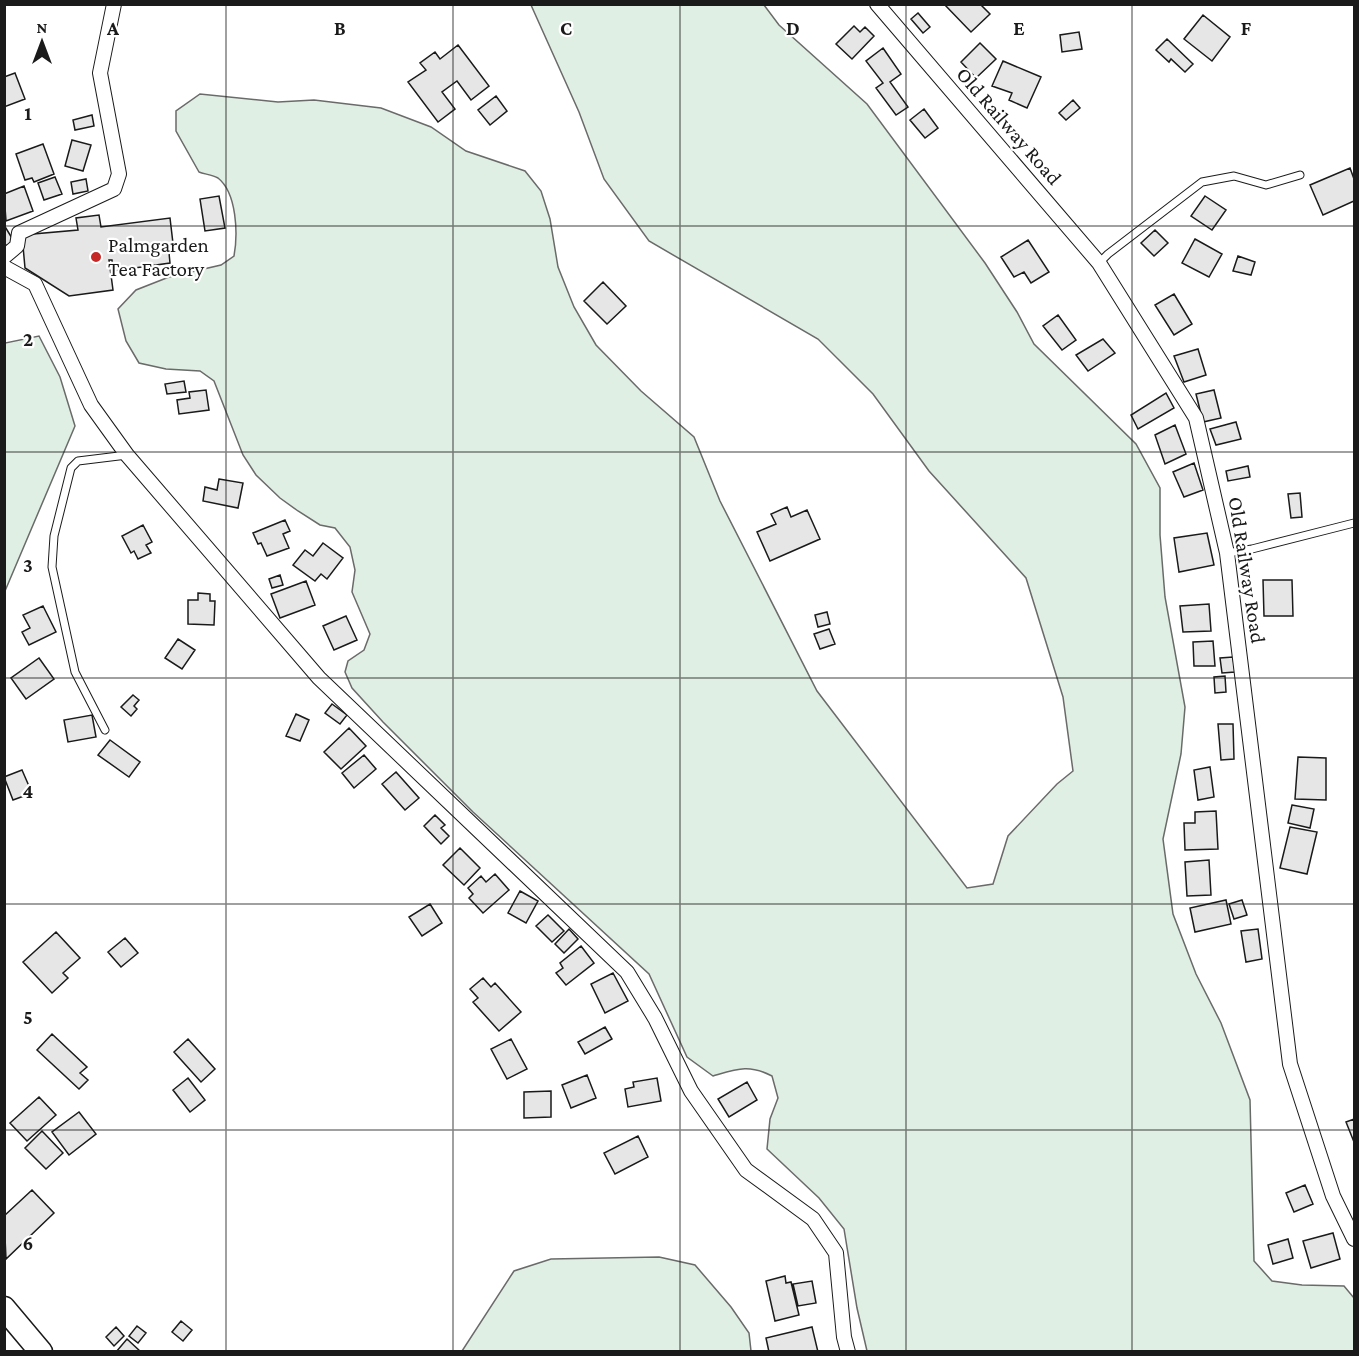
<svg xmlns="http://www.w3.org/2000/svg" width="1359" height="1356" viewBox="0 0 1359 1356" font-family="'Crimson Pro',serif">
	<rect width="100%" height="100%" fill="#fff"/>
	<path fill="#e0efe3" stroke="#6a6a6a" stroke-width="1.5" d="M 531,5 L 764,5 L 779,25 L 867,104 L 985,263 L 1017,312 L 1034,344 L 1136,444 L 1160,488 L 1160,535 L 1165,597 L 1185,707 L 1181,754 L 1163,839 L 1173,914 L 1196,974 L 1221,1023 L 1250,1100 L 1254,1261 L 1272,1281 L 1302,1285 L 1344,1286 L 1354,1298 L 1354,1351 L 867,1351 L 857,1308 L 844,1229 L 819,1198 L 767,1149 L 770,1119 L 778,1098 L 772,1076 C 749,1064 737,1069 713,1076 L 687,1057 L 649,974 L 473,812 L 383,722 L 352,688 L 345,672 L 348,661 L 364,650 L 370,634 L 352,592 L 355,570 L 350,547 L 335,528 L 320,525 L 298,511 L 280,498 L 256,475 L 243,455 L 214,381 L 200,371 L 166,369 L 139,363 L 126,341 L 118,309 L 136,290 L 169,277 L 221,265 L 234,256 C 238,234 237,193 218,178 C 213,175 204,174 199,172 L 176,131 L 176,111 L 200,94 L 278,102 L 314,100 L 381,108 L 431,127 L 466,151 L 525,171 L 541,191 L 550,219 L 558,267 L 574,307 L 596,345 L 641,391 L 694,437 L 720,501 L 817,691 L 967,888 L 993,884 L 1008,836 L 1057,784 L 1073,771 L 1063,697 L 1026,578 L 929,471 L 873,394 L 818,339 L 649,241 L 604,179 L 579,112 Z
		M 39,336 L 60,377 L 75,426 L 5,591 L 5,343 Z
		M 659,1257 L 695,1265 L 731,1307 L 749,1333 L 751,1351 L 462,1351 L 514,1271 L 551,1259 Z"/>
	<path fill="#e6e6e6" stroke="#1a1a1a" stroke-width="1.5" d="M 944,4 L 980,4 L 990,14 L 971,32 Z
		M 918,13 L 930,27 L 923,33 L 911,19 Z
		M 1203,15 L 1230,37 L 1212,61 L 1184,39 Z
		M 854,26 L 860,32 L 865,27 L 874,36 L 852,59 L 836,44 Z
		M 1079,32 L 1082,49 L 1062,52 L 1060,35 Z
		M 1167,39 L 1193,64 L 1185,72 L 1171,59 L 1169,62 L 1156,50 Z
		M 980,43 L 996,59 L 976,78 L 961,62 Z
		M 458,45 L 489,86 L 471,100 L 457,81 L 442,92 L 455,109 L 438,122 L 408,82 L 426,70 L 420,63 L 435,52 L 440,59 Z
		M 883,48 L 901,74 L 890,82 L 908,107 L 896,115 L 876,88 L 883,83 L 866,61 Z
		M 1003,61 L 1041,77 L 1027,108 L 1009,100 L 1012,93 L 992,86 Z
		M 15,73 L 25,99 L 4,107 L 4,77 Z
		M 496,96 L 507,111 L 490,125 L 478,110 Z
		M 1073,100 L 1080,108 L 1066,120 L 1059,113 Z
		M 924,109 L 938,128 L 925,138 L 910,120 Z
		M 92,115 L 94,126 L 75,130 L 73,120 Z
		M 72,140 L 91,145 L 83,171 L 65,166 Z
		M 43,144 L 54,174 L 34,182 L 32,178 L 25,180 L 16,154 Z
		M 1350,168 L 1354,179 L 1354,201 L 1323,215 L 1310,185 Z
		M 55,177 L 62,194 L 44,200 L 38,183 Z
		M 86,179 L 88,191 L 73,194 L 71,182 Z
		M 24,186 L 33,211 L 6,221 L 4,194 Z
		M 219,196 L 225,228 L 205,231 L 200,199 Z
		M 1205,196 L 1226,210 L 1212,230 L 1191,216 Z
		M 99,215 L 101,227 L 170,218 L 174,252 L 169,253 L 170,263 L 113,271 L 112,260 L 109,260 L 113,290 L 69,296 L 25,268 L 22,235 L 78,230 L 76,218 Z
		M 4,225 L 15,243 L 4,246 Z
		M 1155,230 L 1168,243 L 1154,256 L 1141,243 Z
		M 1195,239 L 1222,254 L 1209,277 L 1182,263 Z
		M 1028,240 L 1049,272 L 1031,283 L 1024,272 L 1014,277 L 1001,257 Z
		M 1238,256 L 1255,262 L 1251,275 L 1233,271 Z
		M 603,282 L 626,306 L 607,324 L 584,301 Z
		M 1174,294 L 1192,324 L 1174,335 L 1155,305 Z
		M 1058,315 L 1076,340 L 1062,350 L 1043,326 Z
		M 1103,339 L 1115,353 L 1088,371 L 1076,355 Z
		M 1198,349 L 1206,375 L 1184,382 L 1174,356 Z
		M 184,381 L 186,392 L 167,394 L 165,384 Z
		M 206,390 L 209,410 L 179,414 L 177,400 L 190,398 L 189,392 Z
		M 1214,390 L 1221,418 L 1203,422 L 1196,394 Z
		M 1166,393 L 1174,408 L 1138,429 L 1131,415 Z
		M 1236,422 L 1241,439 L 1216,445 L 1210,429 Z
		M 1175,425 L 1186,454 L 1165,464 L 1155,435 Z
		M 1194,463 L 1203,490 L 1184,497 L 1173,472 Z
		M 1248,466 L 1250,477 L 1228,481 L 1226,471 Z
		M 219,479 L 243,483 L 238,508 L 203,501 L 205,487 L 217,490 Z
		M 1300,493 L 1302,517 L 1291,518 L 1288,494 Z
		M 787,507 L 791,517 L 807,510 L 820,539 L 770,561 L 757,532 L 776,524 L 771,514 Z
		M 285,520 L 290,531 L 283,534 L 289,548 L 267,556 L 261,543 L 258,544 L 253,533 Z
		M 143,525 L 152,542 L 146,545 L 151,553 L 138,559 L 134,551 L 131,553 L 122,536 Z
		M 1207,533 L 1214,565 L 1179,572 L 1174,538 Z
		M 323,543 L 343,558 L 327,579 L 321,574 L 315,581 L 293,565 L 305,550 L 313,556 Z
		M 280,575 L 283,585 L 272,588 L 269,579 Z
		M 1263,580 L 1292,580 L 1293,616 L 1264,616 Z
		M 306,581 L 315,605 L 280,618 L 271,594 Z
		M 198,593 L 210,594 L 210,601 L 215,601 L 214,625 L 188,624 L 188,600 L 198,600 Z
		M 1209,604 L 1211,631 L 1183,632 L 1180,606 Z
		M 43,606 L 56,632 L 29,645 L 22,632 L 30,628 L 23,615 Z
		M 827,612 L 830,624 L 818,627 L 815,615 Z
		M 346,616 L 357,640 L 334,650 L 323,626 Z
		M 829,629 L 835,644 L 820,649 L 814,634 Z
		M 178,639 L 195,650 L 182,669 L 165,658 Z
		M 1213,641 L 1215,666 L 1194,666 L 1193,642 Z
		M 1233,657 L 1235,672 L 1222,673 L 1220,658 Z
		M 39,658 L 54,679 L 26,699 L 11,678 Z
		M 1225,676 L 1226,692 L 1215,693 L 1214,677 Z
		M 133,695 L 139,700 L 134,706 L 137,709 L 131,716 L 121,707 Z
		M 332,704 L 347,715 L 340,724 L 325,713 Z
		M 296,714 L 309,720 L 300,741 L 286,736 Z
		M 92,715 L 96,737 L 68,742 L 64,720 Z
		M 1218,724 L 1233,724 L 1234,759 L 1221,760 Z
		M 349,728 L 366,746 L 341,769 L 324,752 Z
		M 110,740 L 140,762 L 129,777 L 98,755 Z
		M 364,755 L 376,769 L 354,788 L 342,773 Z
		M 1298,757 L 1326,758 L 1326,800 L 1295,799 Z
		M 1210,767 L 1214,797 L 1198,800 L 1194,770 Z
		M 22,770 L 32,793 L 13,800 L 4,777 Z
		M 396,772 L 419,798 L 405,810 L 382,784 Z
		M 1292,805 L 1314,809 L 1310,828 L 1288,823 Z
		M 1216,811 L 1218,849 L 1185,850 L 1184,823 L 1195,823 L 1195,812 Z
		M 435,815 L 445,825 L 441,828 L 449,836 L 441,844 L 424,826 Z
		M 1290,827 L 1317,832 L 1307,874 L 1280,868 Z
		M 460,848 L 480,868 L 464,885 L 443,865 Z
		M 1209,860 L 1211,895 L 1187,896 L 1185,862 Z
		M 495,874 L 509,890 L 483,913 L 469,898 L 473,894 L 468,888 L 481,876 L 486,882 Z
		M 520,891 L 538,901 L 526,923 L 508,913 Z
		M 1226,900 L 1231,924 L 1195,932 L 1190,908 Z
		M 1242,900 L 1247,915 L 1234,919 L 1229,904 Z
		M 430,904 L 442,923 L 422,936 L 409,917 Z
		M 548,915 L 564,931 L 552,942 L 536,926 Z
		M 569,929 L 578,939 L 564,953 L 555,944 Z
		M 1258,929 L 1262,959 L 1246,962 L 1241,931 Z
		M 56,932 L 80,958 L 63,973 L 68,978 L 52,993 L 23,962 Z
		M 125,938 L 138,953 L 121,967 L 108,952 Z
		M 581,946 L 594,963 L 566,985 L 556,973 L 563,968 L 560,963 Z
		M 613,973 L 628,1001 L 605,1013 L 591,984 Z
		M 483,978 L 491,987 L 495,983 L 521,1012 L 499,1031 L 473,1002 L 478,998 L 470,989 Z
		M 605,1027 L 612,1039 L 585,1054 L 578,1042 Z
		M 52,1034 L 87,1067 L 80,1073 L 88,1080 L 79,1089 L 37,1050 Z
		M 188,1039 L 215,1069 L 201,1082 L 174,1052 Z
		M 511,1039 L 527,1069 L 507,1079 L 491,1049 Z
		M 587,1075 L 596,1098 L 571,1108 L 562,1085 Z
		M 188,1078 L 205,1100 L 190,1112 L 173,1090 Z
		M 657,1078 L 661,1101 L 628,1107 L 625,1089 L 634,1087 L 633,1082 Z
		M 747,1082 L 757,1100 L 729,1117 L 718,1099 Z
		M 551,1091 L 551,1117 L 524,1118 L 524,1092 Z
		M 39,1097 L 56,1115 L 27,1141 L 10,1123 Z
		M 79,1112 L 96,1134 L 69,1155 L 52,1132 Z
		M 1354,1119 L 1354,1142 L 1346,1122 Z
		M 42,1131 L 63,1153 L 46,1169 L 25,1148 Z
		M 638,1136 L 648,1157 L 615,1174 L 604,1153 Z
		M 1305,1185 L 1313,1204 L 1294,1212 L 1286,1193 Z
		M 32,1190 L 54,1213 L 6,1259 L 4,1216 Z
		M 1333,1233 L 1340,1259 L 1311,1268 L 1303,1241 Z
		M 1288,1239 L 1293,1258 L 1273,1264 L 1268,1245 Z
		M 785,1276 L 786,1283 L 791,1282 L 799,1315 L 775,1321 L 766,1281 Z
		M 812,1281 L 816,1303 L 798,1306 L 793,1284 Z
		M 181,1321 L 192,1330 L 183,1341 L 172,1332 Z
		M 137,1326 L 146,1333 L 138,1343 L 129,1336 Z
		M 116,1327 L 124,1336 L 114,1346 L 106,1337 Z
		M 812,1327 L 818,1352 L 769,1352 L 766,1338 Z
		M 127,1339 L 141,1352 L 116,1352 Z"/>
	<g fill="none" stroke-linecap="round" stroke-linejoin="round">
		<defs>
			<path id="service" d="M 1099,263 L 1108,254 L 1202,182 L 1234,176 L 1266,185 L 1300,175
				M 1227,553 L 1252,549 L 1354,523
				M 105,730 L 75,672 L 52,567 L 54,536 L 71,468 L 78,461 L 127,455"/>
			<path id="minor" d="M 877,4 L 1099,263 L 1196,418 L 1227,553 L 1290,1064 L 1333,1196 L 1354,1239
				M 4,257 L 17,246 L 19,233 L 114,189 L 119,174 L 100,73 L 114,4
				M 4,267 L 35,284 L 91,405 L 127,455 L 319,678 L 627,972 L 655,1018 L 691,1091 L 746,1170 L 813,1219 L 836,1253 L 844,1337 L 848,1352"/>
			<path id="trunk" d="M 4,1308 L 41,1352"/>
		</defs>
		<use href="#service" stroke="#1a1a1a" stroke-width="9"/>
		<use href="#minor" stroke="#1a1a1a" stroke-width="16"/>
		<use href="#trunk" stroke="#1a1a1a" stroke-width="25"/>
		<use href="#service" stroke="#fff" stroke-width="7"/>
		<use href="#minor" stroke="#fff" stroke-width="14"/>
		<use href="#trunk" stroke="#fff" stroke-width="22"/>
	</g>
	<path fill="none" stroke="#1a1a1a" stroke-width="1.5" stroke-opacity="0.55" d="M 226,4 L 226,1352M 453,4 L 453,1352M 680,4 L 680,1352M 906,4 L 906,1352M 1132,4 L 1132,1352M 4,226 L 1354,226M 4,452 L 1354,452M 4,678 L 1354,678M 4,904 L 1354,904M 4,1130 L 1354,1130"/>
	<circle fill="#c62828" stroke="#fff" stroke-width="2" cx="96" cy="257" r="6"/>
	<g text-anchor="middle" stroke-width="4.5" stroke-linejoin="round" paint-order="stroke">
		<g font-size="21" fill="#1a1a1a" stroke="#fff">
			<text transform="translate(1009 126) rotate(49)" y="7">Old Railway Road</text>
			<text transform="translate(1247 570) rotate(81)" y="7">Old Railway Road</text>
		</g>
		<g font-size="21" fill="#1a1a1a" stroke="#fff" text-anchor="start">
			<text x="108" y="252">Palmgarden<tspan x="108" dy="24">Tea Factory</tspan></text>
		</g>
	</g>
	<g font-size="20" text-anchor="middle" font-weight="bold" fill="#1a1a1a" stroke="#fff" stroke-width="4.5" stroke-linejoin="round" paint-order="stroke">
		<text x="113" y="35">A</text>
		<text x="340" y="35">B</text>
		<text x="566" y="35">C</text>
		<text x="793" y="35">D</text>
		<text x="1019" y="35">E</text>
		<text x="1246" y="35">F</text>
		<text x="28" y="120">1</text>
		<text x="28" y="346">2</text>
		<text x="28" y="572">3</text>
		<text x="28" y="798">4</text>
		<text x="28" y="1024">5</text>
		<text x="28" y="1250">6</text>
	</g>
	<rect width="1359" height="1356" fill="none" stroke="#1a1a1a" stroke-width="12"/>
	<g transform="translate(42 42)" stroke="#ffffff" stroke-width="4.5" paint-order="stroke">
	<path d="M0-4.5L10 22L0 15L-10 22Z" fill="#1a1a1a"/>
	<text y="-9" font-size="16" font-weight="bold" text-anchor="middle" fill="#1a1a1a">N</text>
	</g>
</svg>
